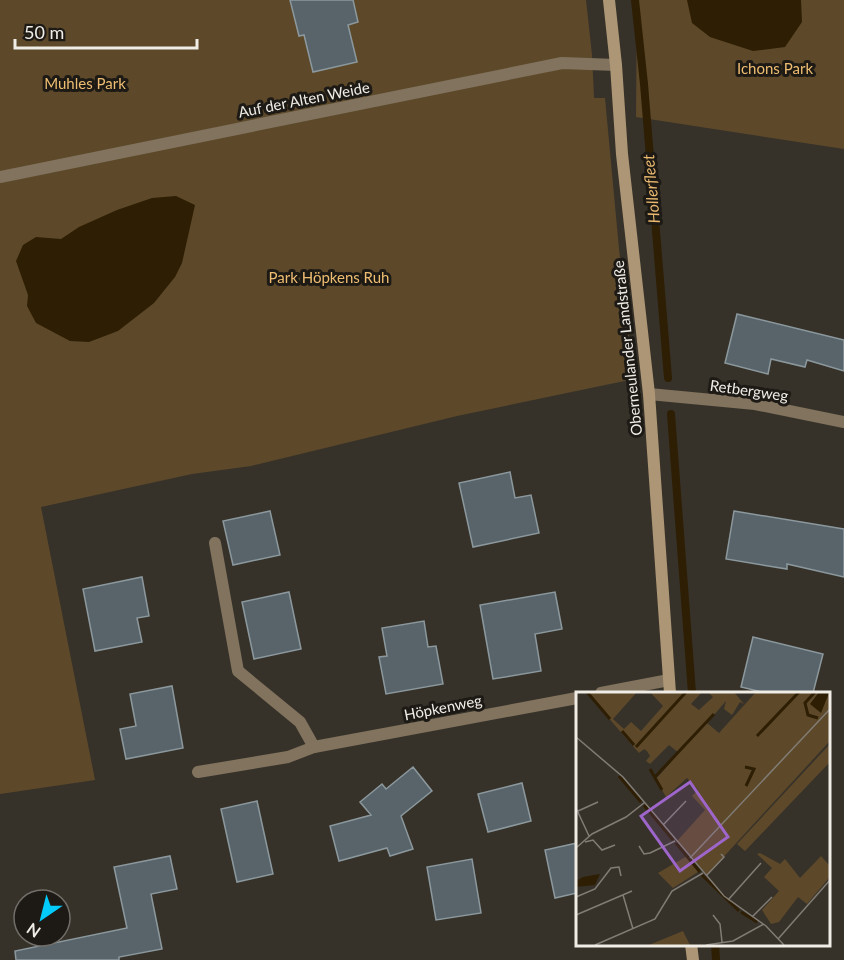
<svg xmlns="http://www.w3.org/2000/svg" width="844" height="960" viewBox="0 0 844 960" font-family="Lato,sans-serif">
	<rect width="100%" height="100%" fill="#373229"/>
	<path fill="#5d492a" d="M 0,0 L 586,0 L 592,55 L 594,98 L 605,98 L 619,249 L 634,379 L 457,416 L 251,466 L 192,474 L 41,507 L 95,780 L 0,794 Z
		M 637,0 L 844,0 L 844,149 L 636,117 Z"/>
	<path fill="#2e1e03" d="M 687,0 L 801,0 L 802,22 L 785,47 L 753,51 L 710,37 L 692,23 Z
		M 176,196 L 195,205 L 182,263 L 175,277 L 154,303 L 118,331 L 89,342 L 70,341 L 36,323 L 27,306 L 28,295 L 16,261 L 23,245 L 36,237 L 61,239 L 79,227 L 117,210 L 152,198 Z"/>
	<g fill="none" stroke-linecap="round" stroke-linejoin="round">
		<path stroke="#2e1e03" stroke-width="8" d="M 635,0 L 644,84 L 668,378
			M 671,414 L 692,693
			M 715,944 L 716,960"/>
	</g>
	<path fill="#586469" stroke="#8b989d" stroke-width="1.5" d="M 290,0 L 353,0 L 358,22 L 348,25 L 357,62 L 313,72 L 304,35 L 299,36 Z
		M 737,314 L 844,340 L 844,371 L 807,360 L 805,367 L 771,359 L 768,374 L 725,363 Z
		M 510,472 L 515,498 L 531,495 L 539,533 L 473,547 L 459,483 Z
		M 270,511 L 280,555 L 233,565 L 223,521 Z
		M 734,511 L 844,529 L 844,577 L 787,564 L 787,569 L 726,559 Z
		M 142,577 L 149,616 L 137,618 L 142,642 L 95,651 L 83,589 Z
		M 289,592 L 301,649 L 254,659 L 242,602 Z
		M 555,592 L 562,629 L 535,634 L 541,671 L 493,679 L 480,605 Z
		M 424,621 L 428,647 L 436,646 L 443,684 L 386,694 L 379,657 L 387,656 L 382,628 Z
		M 753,637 L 823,654 L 813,693 L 766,693 L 741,687 Z
		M 172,686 L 183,748 L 126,759 L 120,729 L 136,726 L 130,694 Z
		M 413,767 L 432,791 L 401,816 L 413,849 L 390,856 L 387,848 L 339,861 L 330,826 L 371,815 L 360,802 L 382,784 L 386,789 Z
		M 522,783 L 531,821 L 488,832 L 478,794 Z
		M 257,801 L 273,874 L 237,882 L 221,809 Z
		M 577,843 L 577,893 L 555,898 L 545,850 Z
		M 170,856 L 177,889 L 151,894 L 162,949 L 119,957 L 119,960 L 16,960 L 15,951 L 127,928 L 114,867 Z
		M 472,859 L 481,913 L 436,920 L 427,867 Z"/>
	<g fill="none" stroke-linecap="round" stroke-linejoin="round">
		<path stroke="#81735e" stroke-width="12" d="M 198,772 L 288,757 L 314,747 L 300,722 L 238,671 L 215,543"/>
		<path stroke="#81735e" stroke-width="12" d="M 0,177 L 562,63 L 616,65
			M 649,394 L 755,404 L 844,422
			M 601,693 L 669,680
			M 314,747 L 577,698"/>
		<path stroke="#ad9675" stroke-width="12" d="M 609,0 L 616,65 L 622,154 L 649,394 L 670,693
			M 691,944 L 693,960"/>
	</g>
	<g text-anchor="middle" stroke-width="6" stroke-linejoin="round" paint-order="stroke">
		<g font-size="15" fill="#eebd71" stroke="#1d1a16">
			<text x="775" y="74">Ichons Park</text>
			<text x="85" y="89">Muhles Park</text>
			<text x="329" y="283">Park Höpkens Ruh</text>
		</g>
		<g font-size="15" fill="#f0ece6" stroke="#1d1a16">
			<text transform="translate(304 100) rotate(-11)" y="5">Auf der Alten Weide</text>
			<text transform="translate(628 348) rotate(-96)" y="5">Oberneulander Landstraße</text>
			<text transform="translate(749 391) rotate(8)" y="5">Retbergweg</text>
			<text transform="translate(443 708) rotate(-11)" y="5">Höpkenweg</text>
		</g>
		<g font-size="16" font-style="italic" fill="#ebba6f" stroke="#1d1a16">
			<text transform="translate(651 189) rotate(-95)" y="6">Hollerfleet</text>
		</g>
	</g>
	<g transform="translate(576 692)">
		<rect width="254" height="254" fill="#373229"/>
		<path d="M 10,0 L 61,0 L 37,27 L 48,37 L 55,30 L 65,39 L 87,14 L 74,0 L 126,0 L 115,12 L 123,18 L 137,5 L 132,0 L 158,0 L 168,12 L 164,10 L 156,23 L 148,17 L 150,9 L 131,31 L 143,41 L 180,0 L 253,0 L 253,50 L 131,183 L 101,149 L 129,118 L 116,104 L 122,98 L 111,86 L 90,105 L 80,87 L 103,61 L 93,53 L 74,72 L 70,69 L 74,64 L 71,59 L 68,57 L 63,61 ZM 253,53 L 253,71 L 169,159 L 161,152 ZM 184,161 L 204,172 L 209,167 L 224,186 L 245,164 L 253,173 L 253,186 L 231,212 L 222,205 L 203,230 L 195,232 L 186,218 L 203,199 L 188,185 L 196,176 L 181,162 ZM 111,164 L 122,180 L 97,196 L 82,181 ZM 107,239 L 114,253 L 73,253 Z" fill="#5d492a"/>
		<path d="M 243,0 L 253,1 L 245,21 L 234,12 ZM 24,182 L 19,193 L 0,195 L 0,189 L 7,185 Z" fill="#2e1e03"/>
		<path fill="none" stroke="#2e1e03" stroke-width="3" d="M 11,0 L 34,27M 239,0 L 229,11 L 232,23 L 242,26M 46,39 L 58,53M 181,44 L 223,0M 60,55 L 110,0M 169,75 L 178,77 L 170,94M 74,77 L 86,98M 43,84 L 65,110M 78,86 L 138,22M 68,113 L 97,148M 100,151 L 124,180M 126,183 L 163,219M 165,220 L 181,230"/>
		<path fill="none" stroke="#817c75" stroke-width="1.5" d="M 0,45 L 47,85 L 148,204 L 190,234 L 208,253M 0,116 L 13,144M 2,119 L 22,110M 87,133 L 110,109M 9,150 L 17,148 L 26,158 L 39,153M 63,154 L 68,162 L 74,161 L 99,149M 0,156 L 16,142 L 50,125 L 68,111M 114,166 L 254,17M 130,184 L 148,165 L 145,162M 47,203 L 57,237M 0,205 L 19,197 L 35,176 L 43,175 L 45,184M 152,208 L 185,171M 0,223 L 56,199M 137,223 L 144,232 L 146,250M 176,225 L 196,205M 202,247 L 254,188M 19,253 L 79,227 L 96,199 L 127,181M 130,253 L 157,249 L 188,232"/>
		<path fill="#9e66cb" fill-opacity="0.15" stroke="#9e66cb" stroke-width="3" d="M 114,90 L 152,145 L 104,179 L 65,124 Z"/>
		<rect width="254" height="254" fill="none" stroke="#f0ece6" stroke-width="3"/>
	</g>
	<g transform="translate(42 918) rotate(215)"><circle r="28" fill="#1d1a16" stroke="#716e69" stroke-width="1.5"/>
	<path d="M0-4.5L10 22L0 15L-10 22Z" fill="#03cbf9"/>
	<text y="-9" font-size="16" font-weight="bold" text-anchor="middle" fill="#f0ece6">N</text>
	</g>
	<path d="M15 39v9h182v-9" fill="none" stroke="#f0ece6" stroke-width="3"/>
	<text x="24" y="39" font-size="18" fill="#f0ece6" stroke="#1d1a16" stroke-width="4.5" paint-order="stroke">50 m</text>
</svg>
